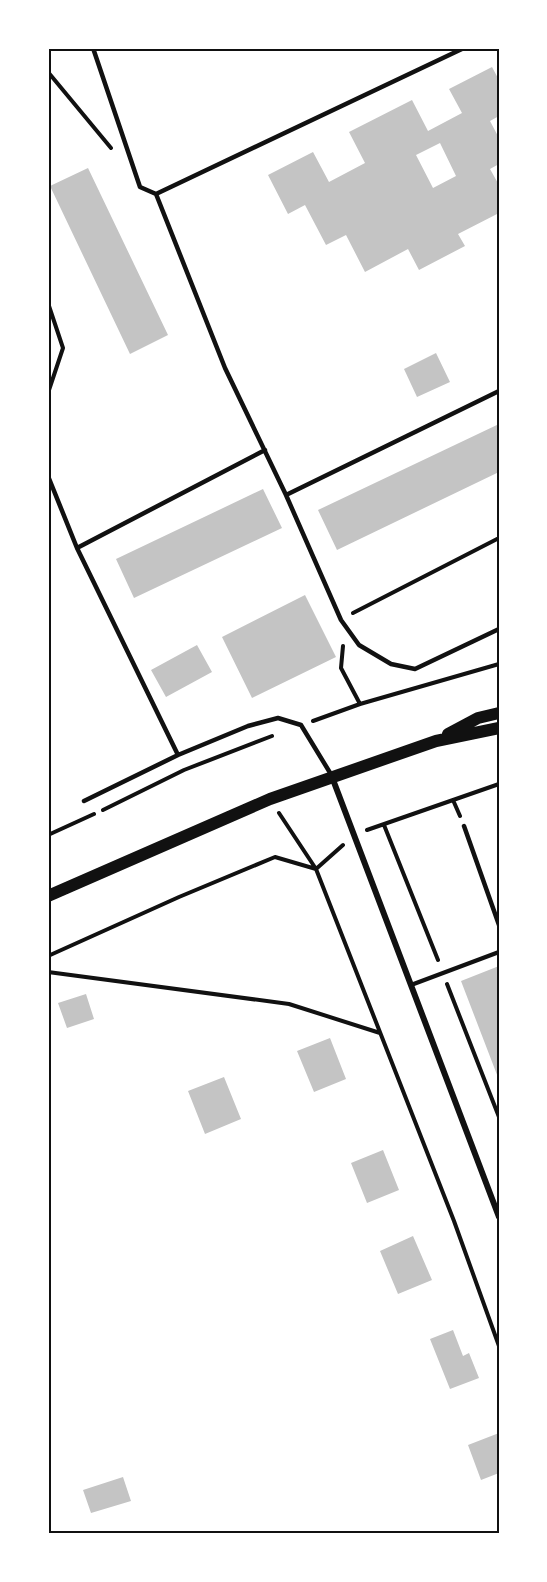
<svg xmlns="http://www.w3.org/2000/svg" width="547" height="1582" viewBox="0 0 547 1582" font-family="'Source Sans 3',sans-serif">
	<rect width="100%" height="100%" fill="#fff"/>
	<path fill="#c4c4c4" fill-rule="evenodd" d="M 492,67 L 499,80 L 499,116 L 490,121 L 499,138 L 499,164 L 490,169 L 499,185 L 499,213 L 458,234 L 465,246 L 419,270 L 408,249 L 365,272 L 346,235 L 326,245 L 305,205 L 288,214 L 268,175 L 313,152 L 329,182 L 365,163 L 349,132 L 412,100 L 428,131 L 462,113 L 449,89 ZM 440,143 L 456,176 L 433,188 L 416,155 Z
		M 88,168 L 168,335 L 130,354 L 50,186 Z
		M 436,353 L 450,382 L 417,397 L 404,369 Z
		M 499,424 L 499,472 L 337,550 L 318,510 Z
		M 263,489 L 282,528 L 134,598 L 116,559 Z
		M 305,595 L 336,657 L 252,698 L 222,637 Z
		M 197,645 L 212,672 L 166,697 L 151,670 Z
		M 499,966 L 499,1080 L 461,981 Z
		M 86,994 L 94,1019 L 67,1028 L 58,1003 Z
		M 330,1038 L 346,1079 L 314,1092 L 297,1051 Z
		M 224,1077 L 241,1119 L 205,1134 L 188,1091 Z
		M 383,1150 L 399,1190 L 367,1203 L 351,1163 Z
		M 413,1236 L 432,1280 L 398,1294 L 380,1251 Z
		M 453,1330 L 463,1356 L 469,1353 L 479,1378 L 450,1389 L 430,1339 Z
		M 499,1433 L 499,1473 L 481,1480 L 468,1445 Z
		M 123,1477 L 131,1501 L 91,1513 L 83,1490 Z"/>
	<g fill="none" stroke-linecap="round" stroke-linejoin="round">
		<path stroke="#111" stroke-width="4" d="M 48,72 L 111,148
			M 48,303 L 63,348 L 48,393
			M 353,613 L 499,538
			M 360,704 L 499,664
			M 313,721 L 360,704 L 341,668 L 343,646
			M 453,800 L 460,816
			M 103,810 L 184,770 L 272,736
			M 279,813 L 316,869 L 454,1221 L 499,1346
			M 384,825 L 438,960
			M 367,830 L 499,784
			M 48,835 L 94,814
			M 48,956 L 179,897 L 275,857 L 316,869 L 343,845
			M 48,972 L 289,1004 L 380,1033
			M 447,984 L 499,1117"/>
		<path stroke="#111" stroke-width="4.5" d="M 93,48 L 140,187 L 156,194 L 225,368 L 286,495 L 341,620 L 359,645 L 391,664 L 415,669 L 499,629
			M 156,194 L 464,48
			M 48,476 L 77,548 L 178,755 L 248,726 L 278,718 L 301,725 L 332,776
			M 286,495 L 499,391
			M 77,548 L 265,450
			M 84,801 L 178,755
			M 464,826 L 499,925
			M 411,985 L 499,952"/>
		<path stroke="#111" stroke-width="6" d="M 332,777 L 499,1217"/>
		<path stroke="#111" stroke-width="12" d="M 448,734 L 478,718 L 499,713
			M 48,896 L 270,799 L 436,741 L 499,728"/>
	</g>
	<rect width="547" height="1582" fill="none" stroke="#ffffff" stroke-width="99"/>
	<rect x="50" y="50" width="448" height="1482" fill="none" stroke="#111" stroke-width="2"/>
</svg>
